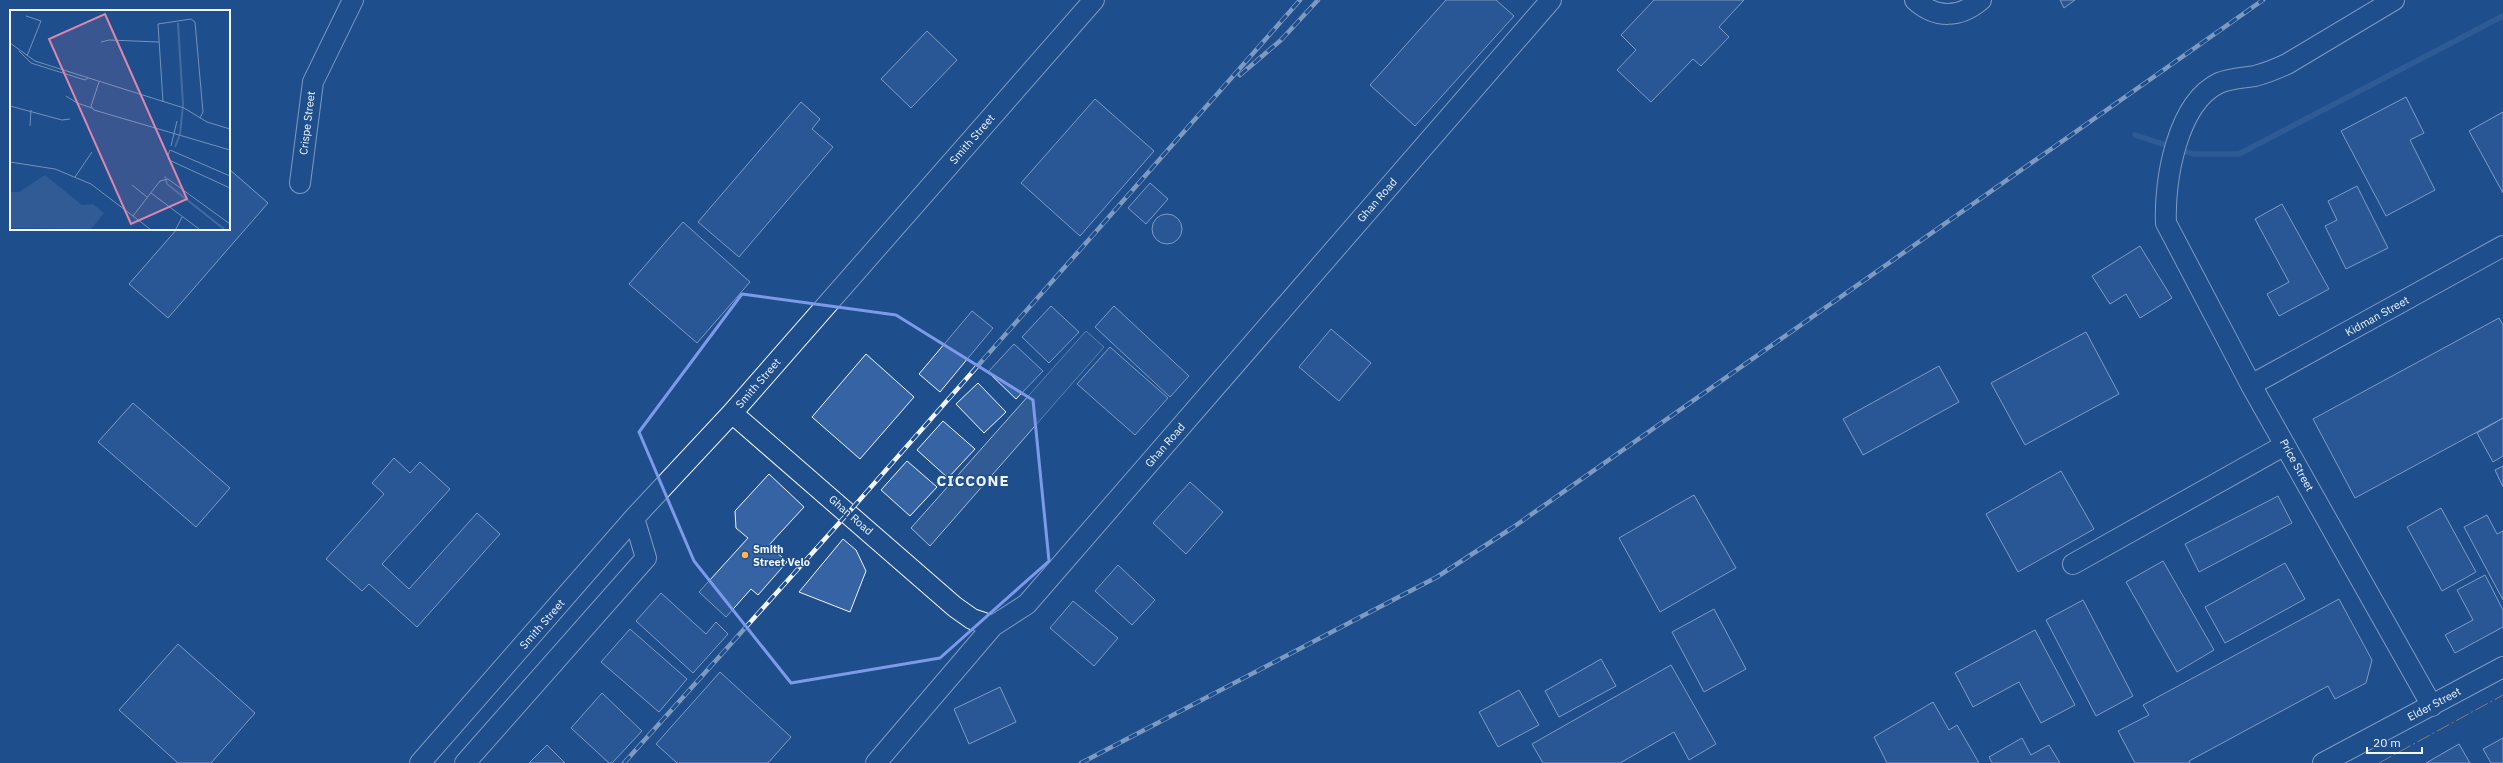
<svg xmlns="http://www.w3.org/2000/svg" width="2503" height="763" viewBox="0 0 2503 763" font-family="'IBM Plex Sans',sans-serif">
	<rect width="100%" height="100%" fill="#1f4e8c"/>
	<path fill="#305b95" stroke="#a8bbd7" d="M 1086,331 L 1104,347 L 930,546 L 911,528 Z"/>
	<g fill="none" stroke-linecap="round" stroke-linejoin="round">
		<path stroke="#446ba0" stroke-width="5.5" d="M 2135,135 L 2193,154 L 2239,154 L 2503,16"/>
	</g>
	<path fill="#3563a3" stroke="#f2f6ff" d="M 1446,0 L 1496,0 L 1514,16 L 1415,126 L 1370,85 Z
		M 1654,0 L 1744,0 L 1719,27 L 1729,37 L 1701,66 L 1693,59 L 1651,102 L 1617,70 L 1636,50 L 1621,35 Z
		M 2060,0 L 2075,0 L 2064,8 Z
		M 927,31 L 957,60 L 911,108 L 881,79 Z
		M 2406,97 L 2424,133 L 2410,140 L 2435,190 L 2386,216 L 2341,131 Z
		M 1095,99 L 1154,151 L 1080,236 L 1021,183 Z
		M 801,102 L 820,119 L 812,129 L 833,147 L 739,257 L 698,222 Z
		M 2503,112 L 2503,193 L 2469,131 Z
		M 229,169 L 268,203 L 168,318 L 129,284 L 177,229 L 229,229 Z
		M 1150,183 L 1168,199 L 1146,224 L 1128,208 Z
		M 2357,186 L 2388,248 L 2346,269 L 2325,226 L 2337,220 L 2328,201 Z
		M 2282,204 L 2329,289 L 2279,316 L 2267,294 L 2289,282 L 2255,219 Z
		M1152 229a15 15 0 1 1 30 0a15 15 0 1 1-30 0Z
		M 683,222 L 750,282 L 697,343 L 629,284 Z
		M 2140,246 L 2172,298 L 2140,318 L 2126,294 L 2110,304 L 2092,276 Z
		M 1051,306 L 1079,332 L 1049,363 L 1022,337 Z
		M 1114,306 L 1189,376 L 1170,397 L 1095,327 Z
		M 972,311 L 993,328 L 940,392 L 919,374 Z
		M 2499,318 L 2503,325 L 2503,418 L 2355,498 L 2313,419 Z
		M 1331,329 L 1371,363 L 1339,401 L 1299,367 Z
		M 2086,332 L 2119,394 L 2025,445 L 1991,383 Z
		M 1014,344 L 1043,371 L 1016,399 L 988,372 Z
		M 1110,347 L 1168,398 L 1135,435 L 1077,384 Z
		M 866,354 L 914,397 L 860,459 L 812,417 Z
		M 1939,366 L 1959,402 L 1863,455 L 1843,419 Z
		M 978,383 L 1006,412 L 984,433 L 956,404 Z
		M 133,403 L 230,488 L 196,527 L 98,442 Z
		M 2503,418 L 2503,456 L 2493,462 L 2477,433 Z
		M 943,421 L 975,449 L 948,478 L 917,450 Z
		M 394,458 L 410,473 L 420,462 L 450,489 L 382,564 L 409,589 L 477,513 L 500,534 L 417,627 L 369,584 L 362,591 L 326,559 L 384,494 L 372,483 Z
		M 907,461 L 937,487 L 910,516 L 881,490 Z
		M 2503,466 L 2503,487 L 2495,470 Z
		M 2061,471 L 2094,529 L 2018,572 L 1986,514 Z
		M 769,474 L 804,507 L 769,545 L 787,562 L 758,595 L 751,589 L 726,617 L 699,592 L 748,538 L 736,528 L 735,511 Z
		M 1190,482 L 1223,512 L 1186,554 L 1153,523 Z
		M 1694,495 L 1736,568 L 1660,612 L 1619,538 Z
		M 2278,496 L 2292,523 L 2199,572 L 2185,544 Z
		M 2441,508 L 2476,572 L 2442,591 L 2407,527 Z
		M 2487,515 L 2497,534 L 2503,531 L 2503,600 L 2464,527 Z
		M 843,539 L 856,550 L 866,571 L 850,612 L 799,592 Z
		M 2163,561 L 2214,650 L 2177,672 L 2126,582 Z
		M 2285,563 L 2305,599 L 2225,643 L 2205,607 Z
		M 1118,565 L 1155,600 L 1132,625 L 1095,591 Z
		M 2485,575 L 2503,610 L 2503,627 L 2455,653 L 2445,635 L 2473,620 L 2457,590 Z
		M 661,593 L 706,634 L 716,622 L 728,634 L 693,673 L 636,621 Z
		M 2339,599 L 2372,660 L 2366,683 L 2335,699 L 2328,686 L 2189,761 L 2190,763 L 2135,763 L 2118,731 L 2149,715 L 2143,705 Z
		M 2083,600 L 2133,696 L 2096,716 L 2046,620 Z
		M 1073,601 L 1118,638 L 1094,666 L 1050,628 Z
		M 1714,609 L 1746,669 L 1704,692 L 1672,632 Z
		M 630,629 L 687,679 L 659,712 L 601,662 Z
		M 2035,630 L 2075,705 L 2041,723 L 2019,682 L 1973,707 L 1955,673 Z
		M 178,644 L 255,713 L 211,763 L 178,763 L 119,710 Z
		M 1601,659 L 1616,686 L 1559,717 L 1545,691 Z
		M 1671,665 L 1716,744 L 1689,760 L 1674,732 L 1620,763 L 1543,763 L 1532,744 Z
		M 720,672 L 791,737 L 768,763 L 677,763 L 656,744 Z
		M 1000,687 L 1016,722 L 969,744 L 954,709 Z
		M 1519,690 L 1539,725 L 1498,747 L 1479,712 Z
		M 602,693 L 642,731 L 612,763 L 609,763 L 571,728 Z
		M 1933,702 L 1949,730 L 1957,725 L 1979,763 L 1887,763 L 1874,737 Z
		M 2022,738 L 2031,755 L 2049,745 L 2060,763 L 1992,763 L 1989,757 Z
		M 2503,738 L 2503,763 L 2491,763 L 2483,749 Z
		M 2459,744 L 2470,763 L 2426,763 Z
		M 547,745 L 565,763 L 529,763 Z"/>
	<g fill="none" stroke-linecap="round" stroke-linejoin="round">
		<defs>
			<path id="minor" d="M 1915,0 C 1936,19 1960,18 1981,0
				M 2394,0 L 2287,64 C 2276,69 2266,73 2255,76 C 2243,78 2231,78 2219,83 C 2177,103 2164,181 2166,223 L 2251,385 L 2432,706
				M 300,183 L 313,82 L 353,0
				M 2251,385 L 2503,246
				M 732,413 L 955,607 L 972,619 L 993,626 L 1027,604 L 1551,0
				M 2073,564 L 2285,445
				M 420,763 L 634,518 L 732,413 L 1094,0
				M 465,763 L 646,558 L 634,518
				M 876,763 L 993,626
				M 2323,763 L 2503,667"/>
		</defs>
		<use href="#minor" stroke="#f2f6ff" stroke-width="22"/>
		<use href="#minor" stroke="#1f4e8c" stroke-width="20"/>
		<defs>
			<path id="rail" d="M 1240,75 L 1281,40 L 1318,0
				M 624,763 L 849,512 L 1300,0
				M 1081,763 L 1437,577 L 1512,528 L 2263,0"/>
		</defs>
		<use href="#rail" stroke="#f2f6ff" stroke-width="4.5"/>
		<use href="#rail" stroke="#1f4e8c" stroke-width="3" stroke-dasharray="9" stroke-linecap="butt"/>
		<path stroke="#ffb74d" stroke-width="1" stroke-dasharray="14 3 2 3" stroke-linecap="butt" d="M 2379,763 L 2503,695"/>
	</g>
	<path d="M0 0H2503V763H0ZM 742,294 L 896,315 L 1033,400 L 1049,561 L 940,658 L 791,683 L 694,561 L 639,432 Z" fill="#1f4e8c" fill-opacity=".55" fill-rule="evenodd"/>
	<path fill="none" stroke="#7d9aea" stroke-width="3" stroke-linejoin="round" d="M 742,294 L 896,315 L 1033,400 L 1049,561 L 940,658 L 791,683 L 694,561 L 639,432 Z"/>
	<circle fill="#ffb74d" stroke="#1f4e8c" stroke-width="1.5" cx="745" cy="555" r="4"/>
	<g text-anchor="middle" stroke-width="3" stroke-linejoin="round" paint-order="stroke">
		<g font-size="11" fill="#f2f6ff" stroke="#1f4e8c">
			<text transform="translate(307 123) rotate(-83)" y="4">Crispe Street</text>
			<text transform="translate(972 139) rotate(-49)" y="4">Smith Street</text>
			<text transform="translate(1377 200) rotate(-49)" y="4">Ghan Road</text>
			<text transform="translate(2377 316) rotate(-29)" y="4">Kidman Street</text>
			<text transform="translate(758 383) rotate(-49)" y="4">Smith Street</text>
			<text transform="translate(1165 445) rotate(-49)" y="4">Ghan Road</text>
			<text transform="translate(2297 465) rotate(61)" y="4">Price Street</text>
			<text transform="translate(851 515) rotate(41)" y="4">Ghan Road</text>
			<text transform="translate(542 624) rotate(-49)" y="4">Smith Street</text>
			<text transform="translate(2434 704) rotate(-28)" y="4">Elder Street</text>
		</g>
		<g font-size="11" font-weight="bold" fill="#f2f6ff" stroke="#1f4e8c" text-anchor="start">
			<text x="753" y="553">Smith<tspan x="753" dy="13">Street Velo</tspan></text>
		</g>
		<g font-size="15" font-weight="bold" letter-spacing="1" fill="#f2f6ff" stroke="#1f4e8c">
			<text x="973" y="486">CICCONE</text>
		</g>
	</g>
	<g transform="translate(10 10)">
		<rect width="220" height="220" fill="#1f4e8c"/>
		<path d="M 35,165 L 72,195 L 83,194 L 94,203 L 81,219 L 0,218 L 0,182 L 9,182 Z" fill="#305b95"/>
		<path fill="none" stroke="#446ba0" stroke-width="2" d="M 165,137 L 170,124 L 173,95 L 168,13M 155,166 L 157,174 L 214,219"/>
		<path fill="none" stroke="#7391ba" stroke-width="1" d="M 16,6 L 31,11 L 17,46M 91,32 L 99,30 L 149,32M 0,33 L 25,51 L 174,98 L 197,112 L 220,119M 9,41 L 21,53 L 75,70 L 78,68M 89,72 L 81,96 L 84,100 L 220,140M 56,86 L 67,93 L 82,98M 153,92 L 148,14 L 181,9 L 185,12 L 193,102 L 190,108M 0,96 L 52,110 L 60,109M 20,116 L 21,100M 161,136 L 167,111M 0,152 L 45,159 L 81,174 L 140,219M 220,166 L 160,140 L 158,145 L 159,150 L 220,178M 65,167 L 82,142M 122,175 L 137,187M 141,183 L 189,219M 123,206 L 150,171 L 158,169 L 220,214M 166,219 L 172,207"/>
		<path fill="#da87ad" fill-opacity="0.15" stroke="#da87ad" stroke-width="2" d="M 95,4 L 177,189 L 121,214 L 39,29 Z"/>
		<rect width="220" height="220" fill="none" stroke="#f2f6ff" stroke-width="2"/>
	</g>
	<path d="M2367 747v6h55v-6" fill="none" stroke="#f2f6ff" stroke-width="2"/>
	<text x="2373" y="747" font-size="12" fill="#f2f6ff" stroke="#1f4e8c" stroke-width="3" paint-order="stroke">20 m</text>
</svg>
